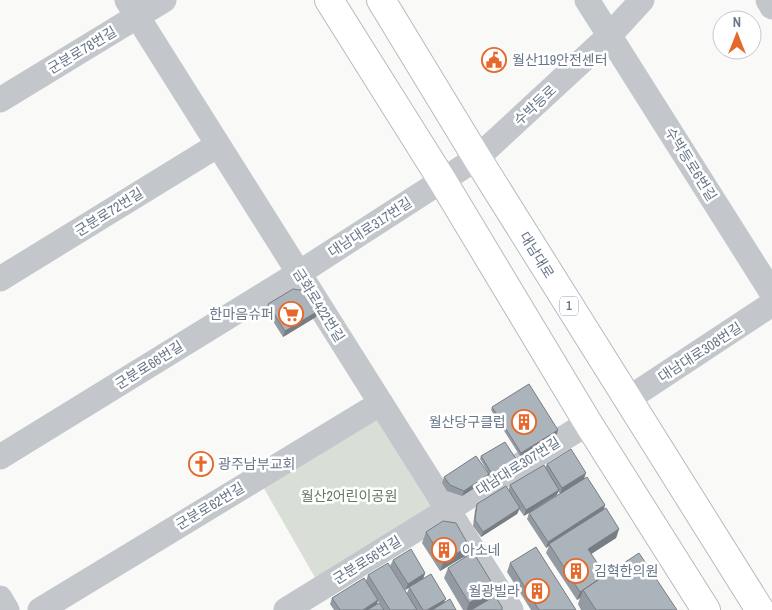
<svg xmlns="http://www.w3.org/2000/svg" width="772" height="610" viewBox="0 0 772 610" font-family="'Archivo Narrow','Noto Sans KR',sans-serif">
	<rect width="100%" height="100%" fill="#f9faf8"/>
	<path fill="#d9dfd7" d="M 381,403 L 448,510 L 321,588 L 258,478 Z"/>
	<g fill="none" stroke-linecap="round" stroke-linejoin="round">
		<defs>
			<path id="major" d="M 329,0 L 442,180 L 588,423 L 706,610
				M 381,0 L 477,158 L 760,610"/>
		</defs>
		<use href="#major" stroke="#b6bbc0" stroke-width="30"/>
		<path stroke="#c3c7cc" stroke-width="25" d="M 127,0 L 511,610
			M 587,0 L 772,293
			M 768,0 L 772,7
			M 0,100 L 164,0
			M 0,279 L 218,145
			M 628,399 L 772,304
			M 0,457 L 299,273 L 477,158 L 609,36 L 642,0
			M 0,598 L 7,610
			M 40,610 L 381,403
			M 286,610 L 588,423"/>
		<use href="#major" stroke="#fff" stroke-width="28"/>
	</g>
	<path fill="#939aa1" d="M 268,304 L 316,317 L 283,337 L 266,310 Z
		M 492,407 L 557,434 L 520,456 L 491,410 Z
		M 481,456 L 516,459 L 515,462 L 491,477 L 480,459 Z
		M 547,464 L 584,478 L 605,505 L 604,509 L 619,529 L 616,538 L 591,554 L 605,575 L 677,610 L 581,610 L 578,604 L 580,598 L 577,600 L 546,553 L 549,546 L 546,548 L 527,519 L 529,513 L 560,494 L 558,491 L 524,516 L 519,509 L 517,514 L 481,537 L 473,526 L 475,510 L 477,504 L 508,491 L 510,485 L 545,468 Z
		M 489,474 L 487,480 L 462,496 L 447,491 L 442,483 L 444,477 Z
		M 426,532 L 465,556 L 440,571 L 422,543 Z
		M 393,560 L 425,573 L 423,579 L 444,602 L 456,610 L 384,610 L 378,601 L 377,604 L 384,610 L 334,610 L 330,604 L 332,598 L 366,581 L 368,575 L 407,593 L 409,588 L 405,590 L 390,566 Z
		M 510,563 L 576,610 L 531,610 L 507,572 Z
		M 448,568 L 491,598 L 502,610 L 463,610 L 444,578 Z"/>
	<path fill="#787d83" d="M 318,311 L 316,317 L 283,337 L 285,331 Z
		M 558,430 L 557,434 L 520,456 L 521,453 Z
		M 516,459 L 515,462 L 491,477 L 492,474 Z
		M 586,473 L 584,479 L 560,494 L 562,488 Z
		M 489,474 L 487,480 L 462,496 L 464,491 Z
		M 559,490 L 557,495 L 524,516 L 526,510 Z
		M 605,505 L 603,511 L 549,544 L 549,546 L 546,548 L 548,542 Z
		M 520,508 L 517,514 L 481,537 L 483,532 Z
		M 619,529 L 616,538 L 585,558 L 588,549 Z
		M 469,546 L 465,556 L 440,571 L 444,561 Z
		M 425,573 L 423,579 L 405,590 L 408,584 Z
		M 495,588 L 491,599 L 472,610 L 467,610 L 469,603 Z
		M 583,590 L 580,598 L 577,600 L 580,592 Z
		M 446,599 L 443,604 L 434,610 L 427,610 Z
		M 378,600 L 376,606 L 370,610 L 363,610 Z"/>
	<path fill="#abb3bb" stroke="#787d83" d="M 293,289 L 306,291 L 318,311 L 285,331 L 268,304 Z
		M 529,384 L 558,430 L 521,453 L 492,407 Z
		M 505,442 L 516,459 L 492,474 L 481,456 Z
		M 571,449 L 586,473 L 562,488 L 547,464 Z
		M 476,456 L 489,474 L 464,491 L 450,485 L 444,477 Z
		M 544,465 L 559,490 L 526,510 L 510,485 Z
		M 587,477 L 605,505 L 548,542 L 529,513 Z
		M 506,486 L 520,508 L 483,532 L 475,520 L 477,504 Z
		M 606,508 L 619,529 L 588,549 L 605,575 L 580,592 L 549,544 Z
		M 443,521 L 456,523 L 469,546 L 444,561 L 426,532 Z
		M 536,547 L 576,610 L 539,610 L 510,563 Z
		M 411,549 L 425,573 L 408,584 L 393,560 Z
		M 473,552 L 495,588 L 469,603 L 448,568 Z
		M 639,553 L 677,610 L 596,610 L 583,590 Z
		M 388,563 L 417,610 L 390,610 L 368,575 Z
		M 431,574 L 446,599 L 427,610 L 423,610 L 409,587 Z
		M 364,578 L 378,600 L 363,610 L 340,610 L 332,598 Z
		M 495,596 L 502,607 L 502,610 L 471,610 Z
		M 450,599 L 456,610 L 432,610 Z
		M 379,603 L 384,610 L 367,610 Z"/>
	<defs>
		<symbol id="civic-ring" viewBox="-11 -11 22 22"><circle r="9.5" fill="#fff" stroke="#e6692c" stroke-width="1.5"/><path d="M-.6-6.5H3V-4.5H.6V-3L4-1V1h2V6H-6V1h2V-1L-.6-3ZM-1.2 2.5V6h2.4V2.5Z" fill="#e6692c"/></symbol>
		<symbol id="supermarket-ring" viewBox="-11 -11 22 22"><circle r="9.5" fill="#fff" stroke="#e6692c" stroke-width="1.5"/><path d="M-6-5.5h2.5l.6 2H6L4.5 2H-2.5L-4.4-4H-6ZM-1.5 3.2a1.3 1.3 0 1 0 .1 0ZM3 3.2a1.3 1.3 0 1 0 .1 0Z" fill="#e6692c"/></symbol>
		<symbol id="building-ring" viewBox="-11 -11 22 22"><circle r="9.5" fill="#fff" stroke="#e6692c" stroke-width="1.5"/><path d="M-4-6H4V6H1V3H-1V6H-4ZM-2.5-4.3h1.7v1.8h-1.7ZM.8-4.3h1.7v1.8H.8ZM-2.5-1h1.7V.8h-1.7ZM.8-1h1.7V.8H.8Z" fill="#e6692c"/></symbol>
		<symbol id="church-ring" viewBox="-11 -11 22 22"><circle r="9.5" fill="#fff" stroke="#e6692c" stroke-width="1.5"/><path d="M-1.2-6h2.4v3.5h3.3v2.4h-3.3V6h-2.4V-.1h-3.3v-2.4h3.3Z" fill="#e6692c"/></symbol>
	</defs>
	<g fill-rule="evenodd">
		<use href="#civic-ring" x="480" y="46" width="28" height="28"/>
		<use href="#supermarket-ring" x="277" y="300" width="28" height="28"/>
		<use href="#building-ring" x="510" y="408" width="28" height="28"/>
		<use href="#church-ring" x="187" y="450" width="28" height="28"/>
		<use href="#building-ring" x="430" y="536" width="28" height="28"/>
		<use href="#building-ring" x="562" y="557" width="28" height="28"/>
		<use href="#building-ring" x="523" y="577" width="28" height="28"/>
	</g>
	<g text-anchor="middle" stroke-width="5" stroke-linejoin="round" paint-order="stroke">
		<rect fill="#fff" stroke="#95a0ac" stroke-width="1" x="560" y="296.5" width="18" height="19" rx="4"/>
		<g font-size="12" font-weight="bold" fill="#687789">
			<text x="569" y="310">1</text>
		</g>
		<g font-size="14" fill="#687789" stroke="#fff">
			<text transform="translate(82 50) rotate(-31)" y="5">군분로78번길</text>
			<text transform="translate(535 105) rotate(-43)" y="5">수박등로</text>
			<text transform="translate(691 164) rotate(58)" y="5">수박등로6번길</text>
			<text transform="translate(109 212) rotate(-32)" y="5">군분로72번길</text>
			<text transform="translate(370 227) rotate(-33)" y="5">대남대로317번길</text>
			<text transform="translate(537 255) rotate(58)" y="5">대남대로</text>
			<text transform="translate(319 305) rotate(58)" y="5">금화로422번길</text>
			<text transform="translate(700 352) rotate(-33)" y="5">대남대로308번길</text>
			<text transform="translate(149 365) rotate(-32)" y="5">군분로66번길</text>
			<text transform="translate(518 466) rotate(-32)" y="5">대남대로307번길</text>
			<text transform="translate(210 506) rotate(-31)" y="5">군분로62번길</text>
			<text transform="translate(367 560) rotate(-32)" y="5">군분로56번길</text>
		</g>
		<g font-size="14" fill="#687789" stroke="#fff" text-anchor="start">
			<text x="512" y="65">월산119안전센터</text>
			<text x="274" y="319" text-anchor="end">한마음슈퍼</text>
			<text x="506" y="427" text-anchor="end">월산당구클럽</text>
			<text x="218" y="469">광주남부교회</text>
			<text x="462" y="555">아소네</text>
			<text x="594" y="576">김혁한의원</text>
			<text x="520" y="596" text-anchor="end">월광빌라</text>
		</g>
		<g font-size="14" fill="#667a63" stroke="#fff">
			<text x="349" y="501">월산2어린이공원</text>
		</g>
	</g>
	<g transform="translate(737 35)"><circle r="24" fill="#ffffff" stroke="#c3c9d0"/>
	<path d="M0-4L9 19L0 12L-9 19Z" fill="#e6692c"/>
	<text y="-8" font-size="14" font-weight="bold" text-anchor="middle" fill="#687789">N</text>
	</g>
</svg>
